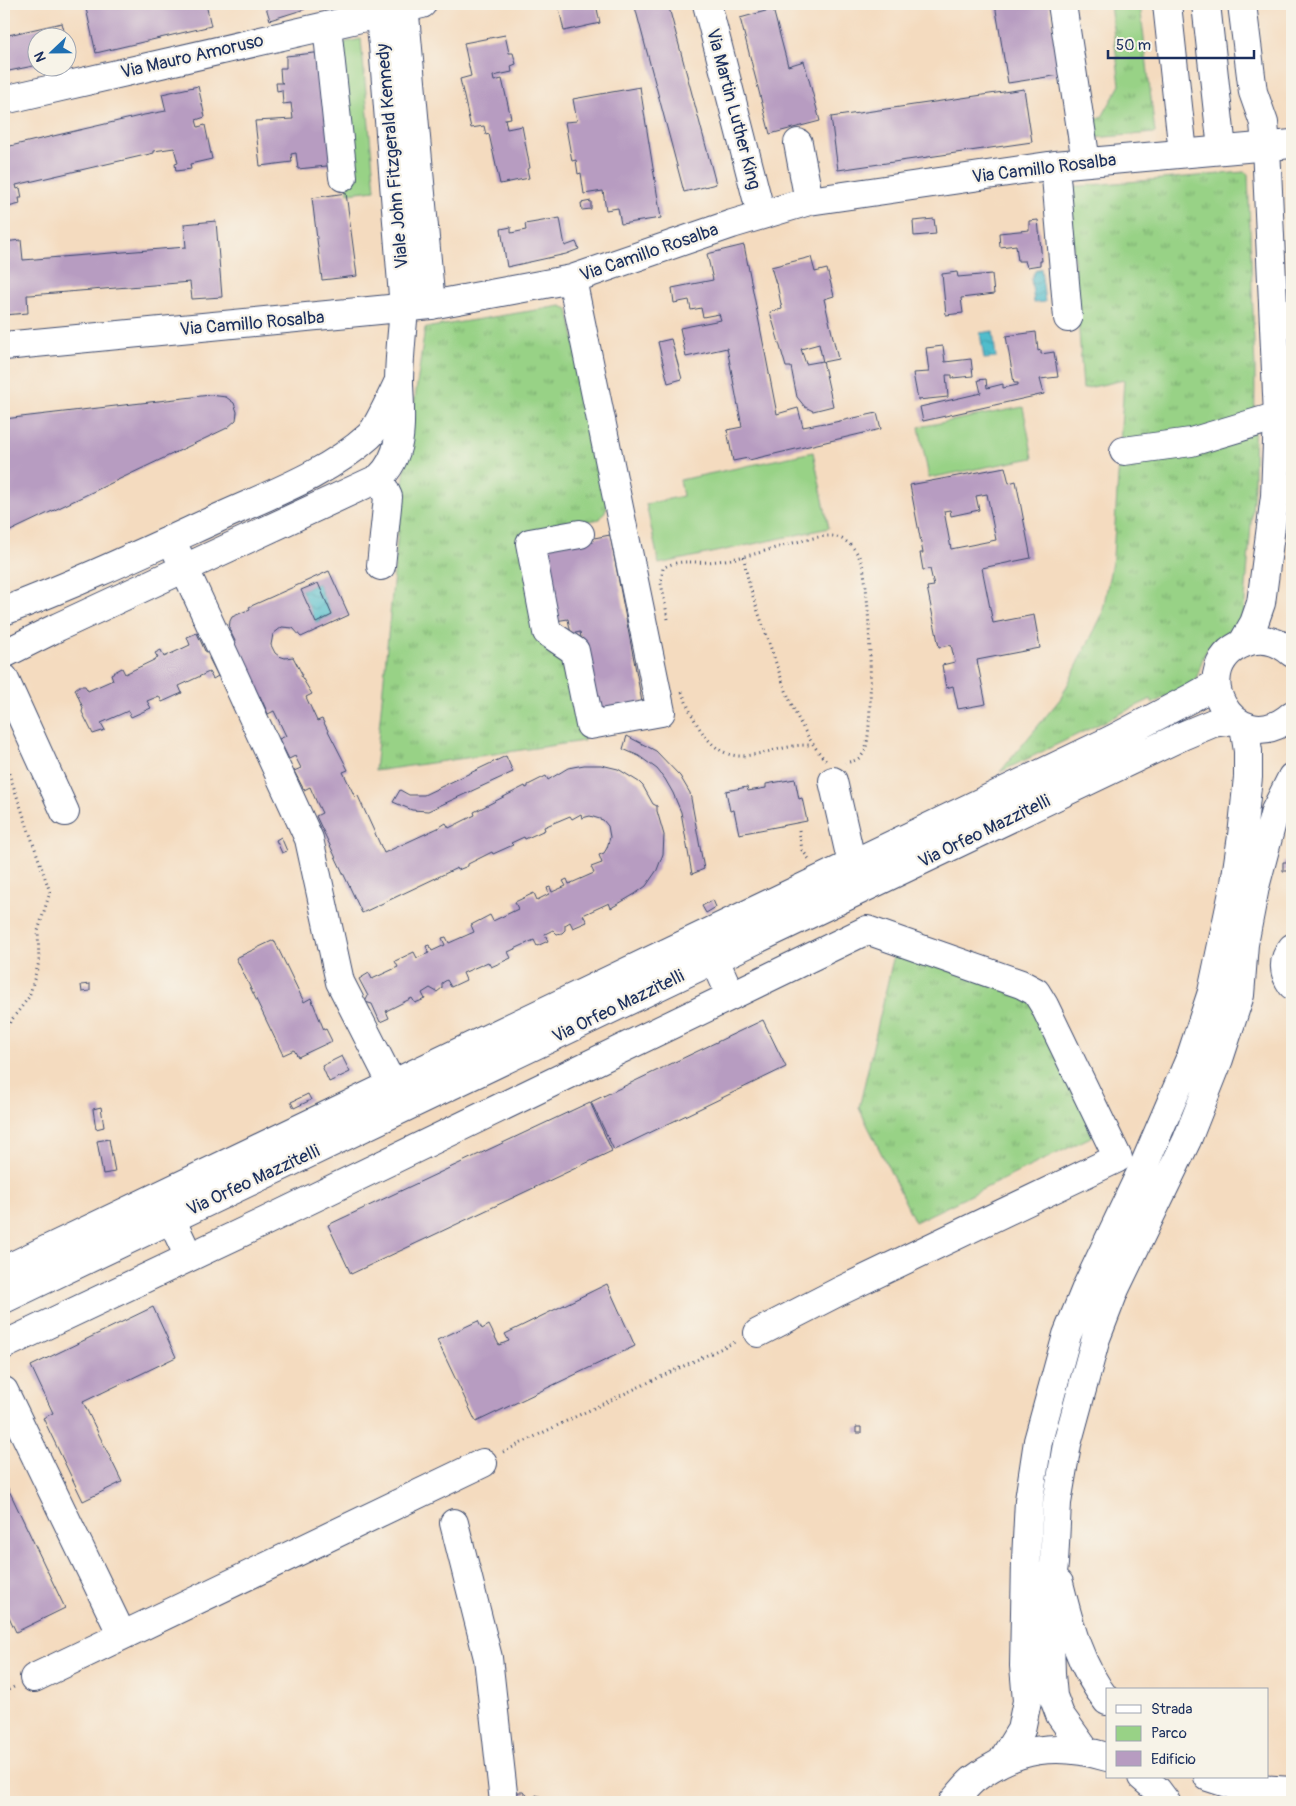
<svg xmlns="http://www.w3.org/2000/svg" width="1296" height="1806" viewBox="0 0 1296 1806" font-family="Pangolin,sans-serif">
	<defs>
		<pattern id="grass-tufts" width="24" height="20" patternUnits="userSpaceOnUse" patternTransform="scale(1.25)"><rect width="24" height="20" fill="#98d286"/><path d="M3 7l-1-3M5 7V3M7 7l1-3M15 17l-1-3M17 17v-4M19 17l1-3" fill="none" stroke="#7bab71"/></pattern>
		<pattern id="water-waves" width="16" height="10" patternUnits="userSpaceOnUse" patternTransform="scale(1.25)"><rect width="16" height="10" fill="#51bdcc"/><path d="M0 5q4-4 8 0t8 0" fill="none" stroke="#429aa9"/></pattern>
	</defs>
	<rect width="100%" height="100%" fill="#f7f3e8"/>
	<filter id="ink" filterUnits="userSpaceOnUse"><feTurbulence type="fractalNoise" baseFrequency=".02" numOctaves="2"/><feDisplacementMap in="SourceGraphic" scale="10" xChannelSelector="R" yChannelSelector="G"/><feConvolveMatrix kernelMatrix="1 2 1 2 8 2 1 2 1" color-interpolation-filters="sRGB"/></filter>
	<filter id="wash" filterUnits="userSpaceOnUse"><feTurbulence type="fractalNoise" baseFrequency=".0096" numOctaves="4" result="noise"/><feDisplacementMap in="SourceGraphic" scale="20" xChannelSelector="R" yChannelSelector="G"/><feGaussianBlur stdDeviation="1.12" result="paint"/><feColorMatrix in="noise" values="0 0 0 0 0 0 0 0 0 0 0 0 0 0 0 0 0 1.4 0 .05"/><feComposite in="paint" operator="in"/></filter>
	<g filter="url(#wash)">
		<rect width="100%" height="100%" fill="#f4dbbf"/>
		<path fill="url(#grass-tufts)" stroke="#5a8072" d="M 1110,4 L 1140,4 L 1155,133 L 1092,138 L 1090,122 L 1102,117 L 1120,85 Z
			M 1244,172 L 1248,174 L 1255,370 L 1254,487 L 1244,613 C 1236,631 1222,631 1210,645 C 1202,656 1200,669 1195,682 L 1153,703 L 1151,699 L 1000,772 L 1061,698 L 1102,615 L 1113,557 L 1124,380 L 1083,389 L 1069,187 Z
			M 561,306 L 568,309 L 609,505 L 600,519 L 521,534 L 540,636 L 568,665 L 584,741 L 375,771 L 402,490 L 425,328 Z
			M 895,950 L 1029,999 L 1095,1135 L 915,1222 L 859,1108 Z"/>
		<path fill="#98d286" stroke="#5a8072" d="M 361,39 L 375,190 L 348,193 L 332,45 Z
			M 1023,407 L 1033,458 L 929,478 L 919,427 Z
			M 813,452 L 829,528 L 659,564 L 646,504 L 683,496 L 680,480 Z"/>
		<path fill="url(#water-waves)" stroke="#367695" d="M 1041,268 L 1045,302 L 1034,303 L 1031,279 L 1035,271 Z
			M 993,331 L 996,358 L 984,359 L 980,333 Z
			M 318,583 L 332,615 L 316,623 L 301,590 Z"/>
		<g id="blocks">
			<path fill="#b79cc1" fill-rule="evenodd" d="M 85,4 L 206,4 L 211,26 L 96,53 Z
				M 265,4 L 304,4 L 305,9 L 270,20 Z
				M 558,4 L 596,4 L 600,23 L 564,31 Z
				M 646,4 L 668,4 L 716,184 L 684,192 L 635,7 Z
				M 995,4 L 1049,4 L 1060,75 L 1008,83 Z
				M 773,9 L 788,66 L 804,61 L 820,121 L 770,134 L 740,18 Z
				M 62,23 L 66,38 L 38,38 L 38,65 L 4,72 L 4,36 Z
				M 505,35 L 509,53 L 513,53 L 516,64 L 511,66 L 512,72 L 493,76 L 494,81 L 502,79 L 511,118 L 505,119 L 507,129 L 522,126 L 530,168 L 527,169 L 529,178 L 500,184 L 489,134 L 486,135 L 484,126 L 471,128 L 460,79 L 471,76 L 464,43 Z
				M 324,52 L 336,165 L 298,169 L 296,153 L 291,154 L 292,162 L 260,166 L 255,121 L 293,119 L 291,103 L 283,104 L 282,90 L 277,91 L 276,83 L 283,83 L 281,82 L 280,68 L 286,68 L 286,56 Z
				M 198,86 L 205,117 L 196,120 L 198,127 L 205,125 L 212,159 L 190,164 L 191,169 L 176,171 L 175,164 L 178,163 L 174,148 L 154,151 L 154,153 L 16,185 L 17,189 L 20,188 L 22,198 L 19,198 L 20,204 L 4,208 L 4,138 L 6,147 L 144,115 L 166,111 L 162,94 Z
				M 640,87 L 661,218 L 621,224 L 618,208 L 606,210 L 603,191 L 584,194 L 581,173 L 578,174 L 576,160 L 572,161 L 565,122 L 577,121 L 573,99 Z
				M 1024,89 L 1032,142 L 838,170 L 831,117 Z
				M 346,193 L 357,276 L 322,280 L 312,198 Z
				M 591,201 L 591,209 L 582,210 L 581,203 Z
				M 560,218 L 565,246 L 576,242 L 579,249 L 566,254 L 507,267 L 501,229 L 511,227 L 511,233 L 526,230 L 525,224 Z
				M 934,219 L 936,234 L 914,236 L 913,221 Z
				M 1038,220 L 1042,261 L 1040,261 L 1040,265 L 1027,267 L 1025,261 L 1018,261 L 1016,245 L 1000,247 L 999,233 L 1029,230 L 1029,221 Z
				M 216,221 L 222,297 L 192,299 L 190,282 L 30,295 L 27,295 L 28,313 L 4,315 L 4,242 L 21,240 L 23,260 L 186,247 L 184,224 Z
				M 744,245 L 777,414 L 798,408 L 803,427 L 824,423 L 826,424 L 877,413 L 881,429 L 749,460 L 748,458 L 733,461 L 727,430 L 742,427 L 727,348 L 686,357 L 680,328 L 721,320 L 719,314 L 703,317 L 701,308 L 691,310 L 689,300 L 674,303 L 672,288 L 713,280 L 707,254 Z
				M 811,257 L 815,272 L 827,269 L 834,296 L 824,299 L 838,359 L 823,362 L 819,344 L 801,349 L 806,364 L 823,361 L 833,406 L 813,411 L 805,407 L 797,397 L 791,367 L 786,367 L 770,312 L 782,309 L 777,284 L 776,284 L 771,267 Z
				M 957,272 L 958,277 L 992,274 L 994,294 L 961,298 L 963,313 L 946,315 L 942,274 Z
				M 1036,332 L 1038,351 L 1041,350 L 1041,354 L 1054,352 L 1058,377 L 1040,379 L 1044,394 L 923,421 L 920,407 L 981,393 L 978,380 L 986,379 L 987,388 L 1003,384 L 1003,388 L 1018,385 L 1018,383 L 1014,383 L 1006,336 Z
				M 671,339 L 682,379 L 668,383 L 658,342 Z
				M 943,346 L 945,362 L 971,359 L 973,376 L 952,378 L 952,375 L 946,375 L 948,397 L 918,400 L 913,373 L 929,372 L 926,348 Z
				M 210,395 L 226,397 L 234,403 L 237,412 L 236,420 L 227,428 L 4,534 L 4,419 Z
				M 1005,467 L 1009,483 L 1016,481 L 1031,558 L 982,568 L 993,623 L 1034,615 L 1040,648 L 977,660 L 986,704 L 958,709 L 953,686 L 946,688 L 942,665 L 955,662 L 951,645 L 939,647 L 927,587 L 934,586 L 930,569 L 923,570 L 920,553 L 923,553 L 910,485 ZM 987,494 L 996,540 L 951,549 L 944,511 L 950,510 L 951,516 L 979,510 L 976,496 Z
				M 610,535 L 642,702 L 595,711 L 580,632 L 571,634 L 568,619 L 555,621 L 541,548 Z
				M 329,571 L 349,615 L 301,637 L 293,628 L 282,627 L 273,634 L 271,645 L 275,653 L 279,656 L 285,658 L 293,657 L 302,674 L 301,676 L 312,694 L 306,697 L 317,721 L 322,719 L 343,760 L 348,770 L 343,772 L 355,797 L 358,796 L 384,853 L 438,828 L 446,823 L 449,828 L 475,815 L 474,812 L 525,786 L 526,788 L 528,787 L 528,785 L 546,776 L 548,780 L 568,768 L 584,765 L 601,765 L 618,769 L 639,782 L 643,786 L 653,804 L 657,806 L 657,811 L 664,835 L 663,854 L 657,870 L 646,886 L 635,894 L 611,908 L 609,903 L 583,915 L 587,922 L 573,928 L 570,922 L 565,925 L 565,930 L 562,933 L 557,934 L 553,930 L 545,934 L 548,941 L 537,946 L 534,940 L 508,952 L 511,958 L 491,967 L 488,962 L 463,973 L 466,980 L 451,987 L 447,980 L 442,983 L 442,988 L 437,992 L 430,988 L 422,993 L 425,999 L 415,1003 L 412,998 L 386,1011 L 389,1018 L 380,1022 L 372,1004 L 365,1002 L 368,996 L 359,979 L 369,973 L 372,979 L 398,967 L 395,961 L 414,952 L 417,958 L 429,953 L 426,946 L 429,945 L 432,951 L 445,945 L 442,938 L 446,937 L 449,943 L 474,932 L 471,925 L 490,915 L 493,921 L 518,909 L 515,902 L 534,893 L 537,900 L 549,894 L 547,888 L 550,887 L 552,892 L 566,886 L 563,881 L 567,879 L 569,884 L 594,873 L 591,867 L 602,863 L 599,855 L 604,853 L 607,848 L 610,837 L 608,826 L 603,820 L 590,816 L 582,818 L 581,814 L 572,819 L 570,816 L 544,827 L 545,830 L 525,839 L 524,837 L 511,843 L 513,845 L 493,854 L 492,852 L 468,864 L 468,866 L 458,870 L 457,868 L 362,913 L 316,816 L 322,813 L 317,803 L 310,787 L 304,790 L 294,771 L 301,768 L 295,756 L 289,759 L 279,739 L 286,736 L 274,711 L 268,714 L 260,696 L 257,697 L 233,645 L 236,643 L 229,629 L 230,621 L 232,617 L 250,609 L 249,607 ZM 318,583 L 332,615 L 316,623 L 301,590 Z
				M 197,633 L 205,651 L 212,652 L 209,658 L 218,676 L 213,679 L 209,672 L 179,686 L 182,693 L 162,702 L 159,696 L 147,701 L 151,708 L 131,717 L 128,711 L 101,723 L 105,730 L 93,734 L 82,712 L 83,708 L 75,689 L 79,686 L 85,686 L 88,691 L 113,680 L 111,674 L 122,668 L 125,674 L 158,658 L 155,653 L 161,650 L 164,657 L 190,645 L 187,637 Z
				M 627,736 L 656,751 L 680,776 L 690,793 L 704,869 L 692,874 L 681,812 L 673,793 L 665,779 L 657,769 L 639,756 L 623,749 Z
				M 506,756 L 513,772 L 428,811 L 412,810 L 393,802 L 400,790 L 409,795 L 424,795 Z
				M 795,779 L 799,799 L 802,798 L 807,821 L 739,834 L 734,810 L 730,811 L 726,791 L 747,787 L 748,791 L 766,788 L 766,784 Z
				M 281,837 L 287,851 L 282,853 L 276,840 Z
				M 1283,862 L 1290,862 L 1290,871 L 1283,871 Z
				M 713,900 L 716,907 L 706,913 L 702,906 Z
				M 274,940 L 304,1002 L 311,998 L 324,1030 L 326,1029 L 332,1041 L 298,1057 L 294,1050 L 283,1055 L 236,958 Z
				M 90,984 L 90,991 L 82,992 L 81,985 Z
				M 763,1020 L 786,1067 L 614,1150 L 591,1102 Z
				M 342,1056 L 350,1072 L 329,1082 L 322,1066 Z
				M 308,1094 L 311,1100 L 294,1108 L 291,1102 Z
				M 590,1102 L 612,1151 L 351,1274 L 328,1225 Z
				M 101,1107 L 104,1127 L 96,1129 L 93,1109 Z
				M 109,1139 L 115,1172 L 103,1174 L 97,1141 Z
				M 607,1284 L 635,1346 L 476,1422 L 437,1340 L 478,1321 L 482,1329 L 489,1325 L 499,1345 L 509,1341 L 505,1334 Z
				M 153,1307 L 176,1357 L 83,1402 L 122,1482 L 83,1501 L 43,1418 L 53,1413 L 31,1366 Z
				M 856,1427 L 861,1427 L 861,1433 L 856,1433 Z
				M 4,1480 L 65,1608 L 16,1632 L 4,1606 Z
				M 519,1792 L 523,1792 L 527,1795 L 527,1802 L 514,1802 L 516,1793 Z
				M 536,1795 L 542,1797 L 545,1802 L 531,1802 Z"/>
		</g>
	</g>
	<g filter="url(#ink)">
		<use href="#blocks" fill-opacity="0" stroke="#3c496d" stroke-width="1"/>
		<g fill="none" stroke-linecap="round" stroke-linejoin="round">
			<defs>
				<path id="minor" d="M 707,4 L 761,214
					M 1062,4 L 1086,162
					M 327,26 L 343,177
					M 4,100 L 422,4
					M 798,143 L 809,201
					M 1055,165 L 1068,318
					M 572,279 L 661,712 L 590,725 L 575,651 L 547,632 L 530,543 L 580,534
					M 4,346 L 431,305 L 572,279 L 732,224 L 809,201 L 1055,165 L 1292,144
					M 1124,451 L 1191,442 L 1278,416
					M 379,478 L 388,497 L 381,566
					M 171,539 L 309,839 L 340,982 L 392,1084
					M 4,611 C 76,584 146,551 216,519 C 268,495 326,475 369,436 C 377,429 392,395 398,383
					M 4,654 L 58,627 L 379,478 C 406,453 400,416 399,383 C 399,359 402,333 404,309
					M 4,678 L 65,812
					M 833,781 L 852,864
					M 1292,948 C 1282,960 1283,973 1292,985
					M 715,960 L 731,996
					M 171,1219 L 189,1257
					M 4,1345 L 266,1221 L 867,930 L 1021,984 L 1036,992 L 1044,1005 L 1118,1158 L 838,1292 L 758,1333
					M 4,1391 L 122,1635
					M 454,1523 L 488,1658 L 504,1802
					M 34,1678 L 483,1463"/>
				<path id="major" d="M 378,4 L 383,45 L 404,309
					M 404,4 L 431,305
					M 1167,4 L 1183,153
					M 1206,4 L 1222,149
					M 1242,644 L 1254,623 L 1261,603 L 1275,496 L 1278,416 L 1266,146 L 1264,123 L 1253,92 L 1242,4
					M 1292,653 C 1281,643 1266,637 1250,641 C 1179,662 1234,766 1292,715
					M 4,1270 L 1113,739 L 1193,697 L 1216,684
					M 4,1299 L 1182,736 L 1213,723 L 1235,720
					M 1059,1583 C 1070,1627 1079,1665 1107,1701
					M 1085,1750 L 1060,1715 L 1053,1696 L 1051,1674 L 1049,1605 L 1054,1564 L 1057,1503 L 1067,1444 L 1096,1338 L 1115,1289 L 1187,1140 L 1219,1059 L 1240,995 L 1244,944 L 1255,887 L 1275,811 L 1292,777
					M 1002,1761 L 1021,1730 L 1027,1701 L 1024,1666 L 1026,1560 L 1029,1500 L 1038,1441 L 1067,1335 L 1087,1286 L 1142,1170 L 1191,1056 L 1212,992 L 1235,883 L 1242,836 L 1248,777 L 1248,751 L 1244,726
					M 1142,1777 L 1157,1790 L 1166,1802
					M 1208,1777 L 1242,1788 L 1292,1791
					M 953,1802 C 959,1795 966,1786 973,1780 C 1016,1747 1057,1742 1107,1757"/>
			</defs>
			<use href="#minor" stroke="#3c496d" stroke-width="30"/>
			<use href="#major" stroke="#3c496d" stroke-width="30"/>
			<path stroke="#3c496d" stroke-width="3" stroke-dasharray="1 4" stroke-linecap="butt" d="M 744,557 C 747,584 757,608 766,634 C 781,677 795,726 826,761
				M 668,619 L 661,583 L 663,568 C 678,559 692,563 708,562 C 720,561 733,559 745,556 C 764,553 822,531 837,537 C 850,541 858,552 862,564 C 870,586 875,735 864,752 C 860,760 853,761 845,763
				M 682,692 C 692,717 709,757 742,756 C 758,755 773,750 789,747 C 796,745 804,745 812,745
				M 4,759 L 50,892 L 38,931 L 39,962 L 29,997 L 4,1030
				M 799,830 L 802,850 L 809,859
				M 503,1452 L 579,1415 L 737,1341
				M 4,1692 L 14,1687"/>
			<use href="#minor" stroke="#fff" stroke-width="28"/>
			<use href="#major" stroke="#fff" stroke-width="28"/>
		</g>
	</g>
	<g text-anchor="middle" stroke-width="4.5" stroke-linejoin="round" paint-order="stroke">
		<g font-size="18" fill="#1b2f5e" stroke="#f7f3e8">
			<text transform="translate(192 56) rotate(-13)" y="6">Via Mauro Amoruso</text>
			<text transform="translate(734 109) rotate(75)" y="6">Via Martin Luther King</text>
			<text transform="translate(392 156) rotate(-95)" y="6">Viale John Fitzgerald Kennedy</text>
			<text transform="translate(1044 168) rotate(-7)" y="6">Via Camillo Rosalba</text>
			<text transform="translate(649 252) rotate(-19)" y="6">Via Camillo Rosalba</text>
			<text transform="translate(252 323) rotate(-5)" y="6">Via Camillo Rosalba</text>
			<text transform="translate(984 831) rotate(-26)" y="6">Via Orfeo Mazzitelli</text>
			<text transform="translate(618 1006) rotate(-26)" y="6">Via Orfeo Mazzitelli</text>
			<text transform="translate(253 1180) rotate(-25)" y="6">Via Orfeo Mazzitelli</text>
		</g>
	</g>
	<rect width="1296" height="1806" fill="none" stroke="#f7f3e8" stroke-width="20"/>
	<rect x="1106" y="1688" width="162" height="90" fill="#f7f3e8" stroke="#9fa5b1"/>
	<rect x="1116" y="1705" width="25" height="8" fill="#ffffff" stroke="#9fa5b1"/>
	<text x="1151" y="1714" font-size="15" fill="#1b2f5e">Strada</text>
	<rect x="1116" y="1726" width="25" height="15" fill="#98d286" stroke="#9fa5b1"/>
	<text x="1151" y="1738" font-size="15" fill="#1b2f5e">Parco</text>
	<rect x="1116" y="1751" width="25" height="15" fill="#b79cc1" stroke="#9fa5b1"/>
	<text x="1151" y="1764" font-size="15" fill="#1b2f5e">Edificio</text>
	<g transform="translate(52 52) rotate(248)"><circle r="24" fill="#f7f3e8" stroke="#9fa5b1"/>
	<path d="M0-4L9 19L0 12L-9 19Z" fill="#1f6fb2"/>
	<text y="-8" font-size="14" font-weight="bold" text-anchor="middle" fill="#1b2f5e">N</text>
	</g>
	<path d="M1108 50v8h146v-8" fill="none" stroke="#1b2f5e" stroke-width="2.5"/>
	<text x="1116" y="50" font-size="15" fill="#1b2f5e" stroke="#f7f3e8" stroke-width="4" paint-order="stroke">50 m</text>
</svg>
